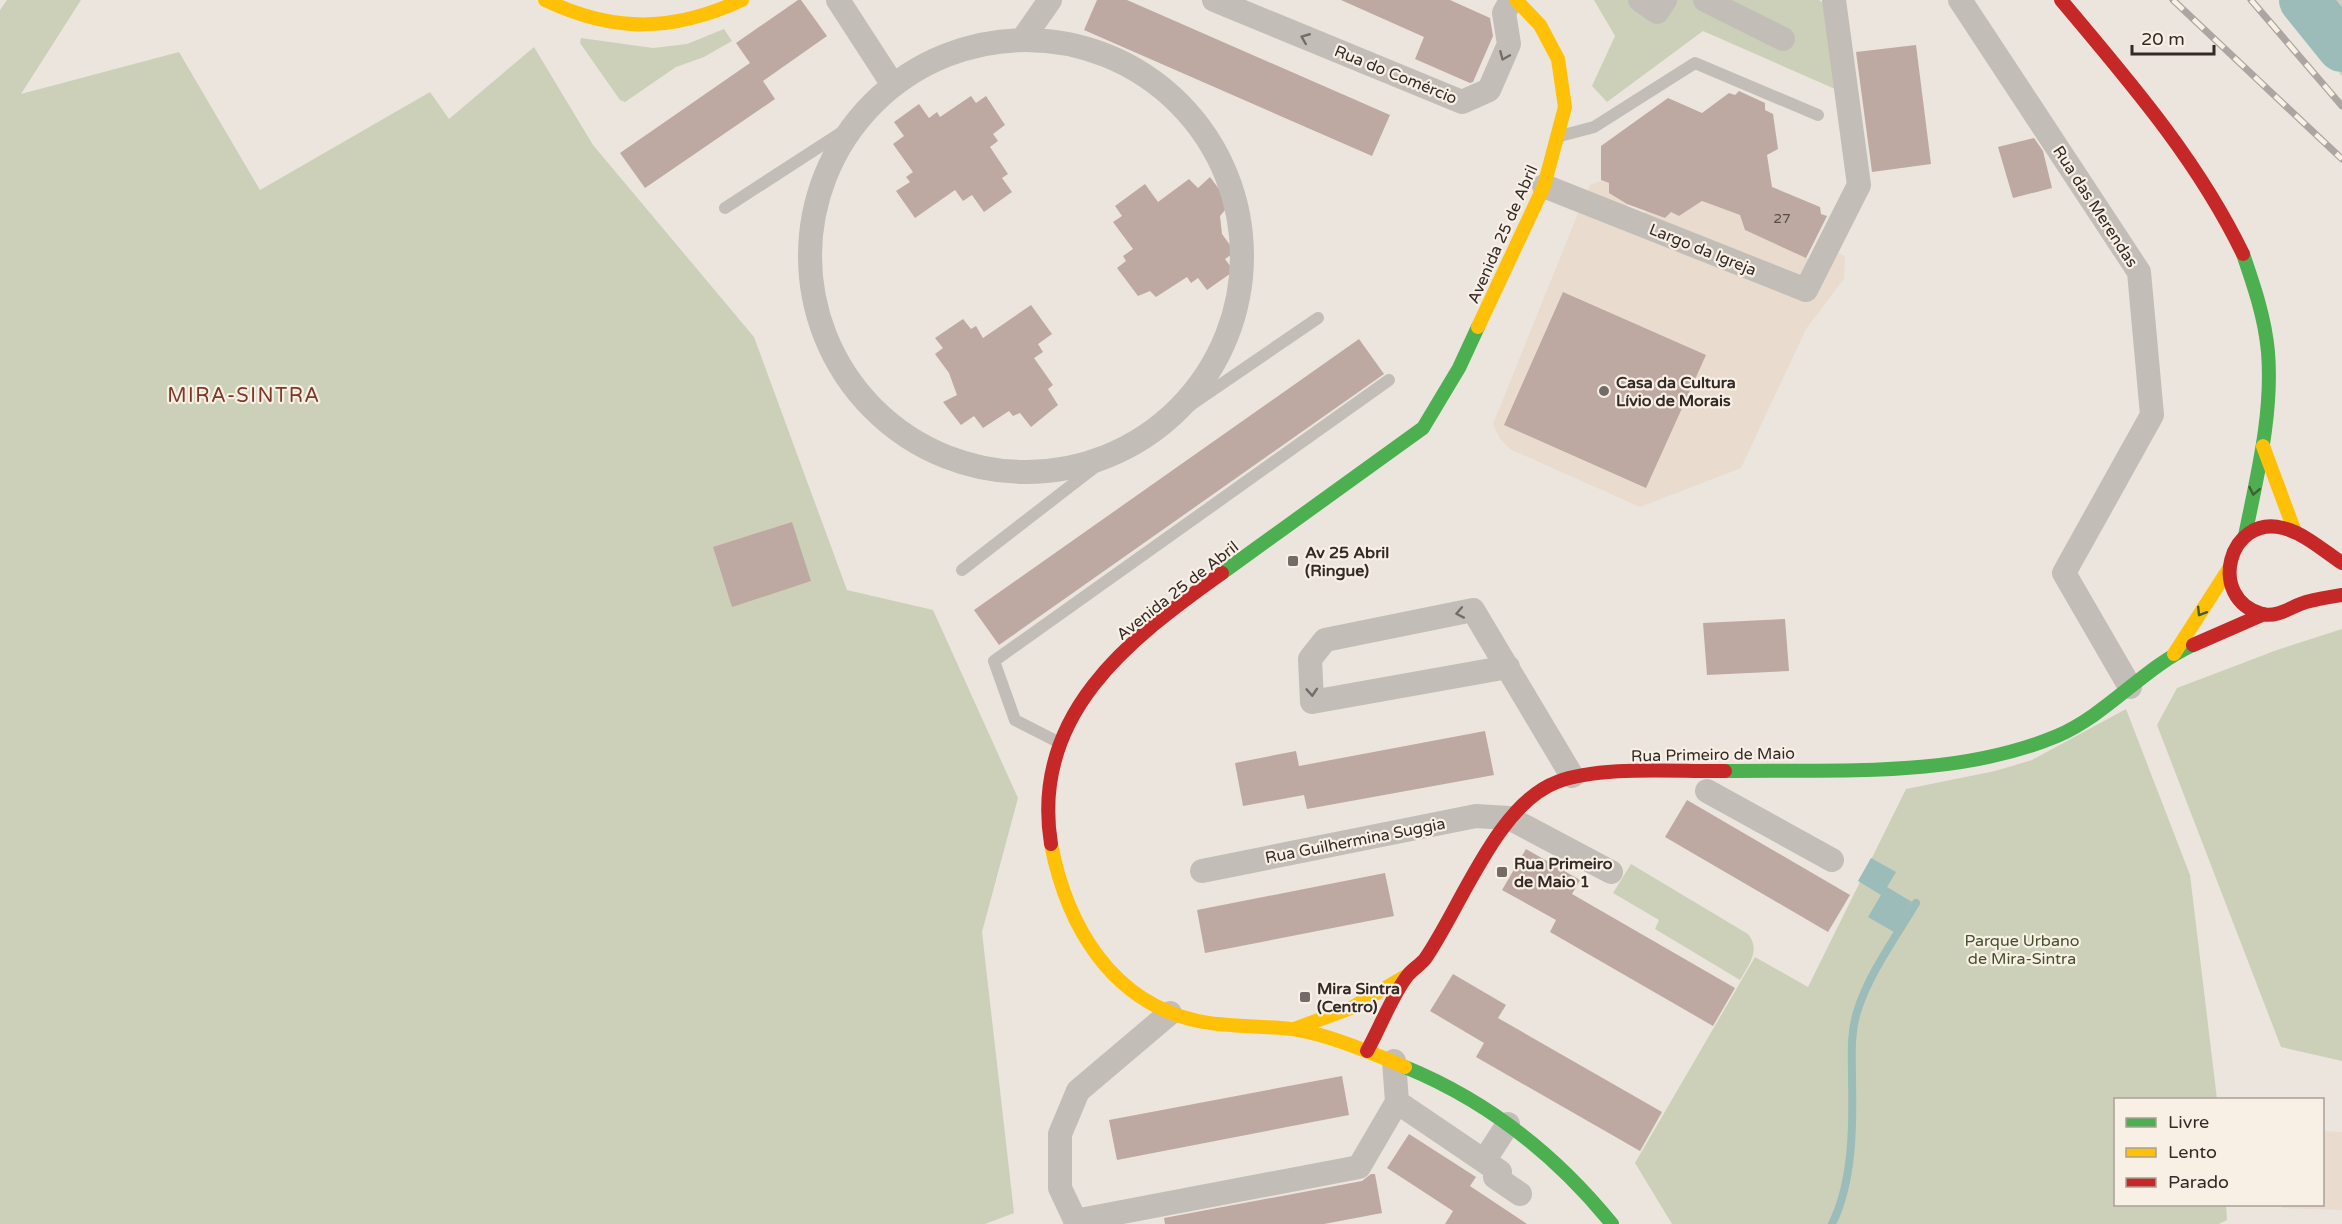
<svg xmlns="http://www.w3.org/2000/svg" width="2342" height="1224" viewBox="0 0 2342 1224" font-family="'Varela Round',sans-serif">
	<rect width="100%" height="100%" fill="#ebe5de"/>
	<path fill="#ccd0b9" d="M 7,0 L 81,0 L 21,94 L 179,52 L 260,190 L 430,92 L 449,119 L 534,47 L 593,145 L 754,337 L 847,590 L 933,610 L 1018,798 L 982,932 L 1014,1213 L 985,1224 L 0,1224 L 0,10 Z
		M 1594,0 L 1819,0 L 1825,4 L 1835,89 L 1703,31 L 1607,102 L 1592,86 L 1615,36 Z
		M 2279,0 L 2342,0 L 2342,76 Z
		M 724,29 L 732,41 L 704,57 L 676,67 L 625,102 L 620,100 L 580,43 L 581,38 L 653,48 L 687,44 Z
		M 2342,629 L 2342,1061 L 2281,1047 L 2157,725 L 2177,688 L 2277,650 Z
		M 2126,709 L 2190,875 L 2217,1099 L 2116,1100 L 2116,1204 L 2226,1205 L 2227,1220 L 2219,1224 L 1672,1224 L 1635,1163 L 1755,957 L 1808,987 L 1906,789 L 1995,771 L 2032,760 Z
		M 1631,864 L 1748,934 C 1761,950 1749,964 1740,980 L 1655,929 L 1659,920 L 1613,893 Z"/>
	<path fill="#e9dcce" d="M 1601,181 L 1609,183 L 1627,201 L 1627,209 L 1641,215 L 1648,210 L 1665,218 L 1671,212 L 1679,216 L 1702,201 L 1740,215 L 1746,230 L 1811,260 L 1833,250 L 1845,256 L 1844,279 L 1806,329 L 1741,468 L 1640,507 L 1510,449 L 1500,439 L 1493,424 L 1583,201 L 1590,185 Z
		M 2323,1131 L 2342,1132 L 2342,1210 L 2282,1208 L 2282,1205 L 2322,1204 Z"/>
	<path fill="#9cbcba" d="M 1871,858 L 1896,872 L 1887,887 L 1912,902 L 1894,932 L 1868,917 L 1881,895 L 1858,881 Z"/>
	<g fill="none" stroke-linecap="round" stroke-linejoin="round">
		<path stroke="#9cbcba" stroke-width="8" d="M 1832,1224 C 1853,1182 1853,1126 1852,1080 C 1852,1057 1850,1034 1857,1012 C 1869,973 1896,937 1916,903"/>
		<path stroke="#9cbcba" stroke-width="50" d="M 2304,0 L 2342,47"/>
	</g>
	<path fill="#bda9a1" d="M 798,0 L 801,0 L 827,36 L 763,81 L 775,99 L 645,188 L 620,153 L 750,63 L 736,43 Z
		M 1097,0 L 1127,0 L 1390,115 L 1372,156 L 1084,30 Z
		M 1341,0 L 1450,0 L 1490,18 L 1493,36 L 1473,82 L 1470,83 L 1415,59 L 1424,37 Z
		M 1916,45 L 1931,164 L 1872,172 L 1856,52 Z
		M 1739,91 L 1765,103 L 1765,110 L 1773,114 L 1778,149 L 1767,155 L 1772,187 L 1820,207 L 1821,214 L 1827,216 L 1806,258 L 1745,230 L 1740,215 L 1702,201 L 1679,216 L 1671,212 L 1665,218 L 1627,204 L 1609,193 L 1609,183 L 1601,180 L 1601,146 L 1668,98 L 1702,113 L 1729,93 L 1735,95 Z
		M 971,96 L 976,103 L 986,96 L 1005,125 L 993,134 L 998,141 L 990,147 L 1008,174 L 1002,178 L 1012,192 L 984,212 L 972,195 L 963,201 L 955,190 L 915,218 L 896,191 L 910,182 L 906,177 L 913,172 L 893,144 L 904,136 L 894,122 L 919,104 L 929,118 L 937,112 L 940,117 Z
		M 2034,138 L 2043,151 L 2052,188 L 2013,198 L 1998,147 Z
		M 1210,177 L 1230,204 L 1220,216 L 1222,234 L 1235,252 L 1225,259 L 1234,271 L 1207,290 L 1198,278 L 1191,283 L 1187,277 L 1156,297 L 1150,291 L 1138,296 L 1117,268 L 1126,261 L 1123,256 L 1133,249 L 1113,222 L 1122,216 L 1115,206 L 1145,184 L 1158,202 L 1189,179 L 1198,188 Z
		M 1563,292 L 1706,355 L 1646,488 L 1504,425 Z
		M 1031,305 L 1052,334 L 1038,344 L 1043,352 L 1034,358 L 1053,385 L 1048,389 L 1058,405 L 1031,427 L 1020,413 L 1013,416 L 1009,411 L 983,428 L 974,416 L 961,425 L 943,402 L 957,395 L 949,373 L 935,354 L 943,348 L 935,338 L 963,319 L 971,329 L 976,326 L 983,338 Z
		M 1359,339 L 1384,374 L 999,645 L 974,610 Z
		M 792,522 L 811,581 L 732,607 L 713,547 Z
		M 1785,619 L 1789,671 L 1707,675 L 1703,623 Z
		M 1485,731 L 1494,775 L 1307,809 L 1304,795 L 1243,806 L 1235,763 L 1296,751 L 1299,766 Z
		M 1687,800 L 1850,895 L 1828,932 L 1665,837 Z
		M 1526,849 L 1580,880 L 1572,894 L 1735,988 L 1713,1026 L 1550,932 L 1556,920 L 1502,890 Z
		M 1385,873 L 1394,916 L 1205,953 L 1197,910 Z
		M 1453,974 L 1506,1005 L 1498,1018 L 1662,1112 L 1640,1151 L 1476,1057 L 1484,1043 L 1430,1011 Z
		M 1342,1076 L 1349,1115 L 1117,1160 L 1109,1120 Z
		M 1409,1134 L 1476,1177 L 1470,1186 L 1527,1224 L 1445,1224 L 1453,1211 L 1387,1168 Z
		M 1371,1174 L 1375,1174 L 1382,1213 L 1324,1224 L 1165,1224 L 1164,1218 L 1362,1181 Z"/>
	<g fill="none" stroke-linecap="round" stroke-linejoin="round">
		<path stroke="#c3bdb8" stroke-width="12" d="M 1560,136 L 1594,127 L 1695,63 L 1818,115
			M 725,208 L 853,125
			M 1160,426 L 1318,318
			M 962,570 L 1108,457
			M 1060,743 L 1015,720 L 994,661 L 1389,380"/>
		<path stroke="#c3bdb8" stroke-width="24" d="M 838,0 L 893,85
			M 1214,0 L 1462,102 L 1489,90 L 1509,44 L 1504,13 L 1511,0
			M 1640,0 L 1657,12 L 1665,0
			M 1705,0 L 1783,39
			M 1960,0 L 2139,272 L 2152,415 L 2064,573 L 2130,687
			M 1022,40 L 1050,0
			M810 256a216 216 0 1 1 432 0a216 216 0 1 1-432 0Z
			M 1544,186 L 1806,290 L 1859,185 L 1834,0
			M 1508,667 L 1312,702 L 1310,659 L 1325,640 L 1473,610 L 1572,776
			M 1707,791 L 1832,860
			M 1202,871 L 1476,816 L 1509,818 L 1611,872
			M 1394,1061 L 1397,1102 L 1484,1161 L 1508,1124
			M 1484,1161 L 1500,1172 L 1495,1177 L 1520,1194
			M 1075,1221 L 1359,1167 L 1397,1102
			M 1077,1224 L 1060,1188 L 1060,1134 L 1078,1091 L 1170,1013"/>
		<path stroke="#4caf50" stroke-width="14" d="M 2243,254 C 2254,286 2265,318 2268,352 C 2273,414 2257,476 2245,536
			M 1222,573 L 1423,428 L 1459,368 L 1478,327
			M 1725,771 C 1835,769 1954,779 2057,736 C 2108,714 2143,668 2193,645
			M 1405,1067 C 1488,1101 1556,1155 1612,1224"/>
		<path stroke="#ffc107" stroke-width="14" d="M 545,0 C 614,33 673,32 742,0
			M 1478,327 L 1544,186 L 1565,107 L 1558,59 L 1540,25 L 1516,0
			M 2263,446 L 2295,532
			M 2174,654 L 2228,570
			M 1051,844 C 1067,926 1111,1002 1198,1021 C 1231,1028 1265,1025 1298,1030 C 1330,1035 1375,1054 1405,1067
			M 1294,1029 L 1351,1008 L 1404,977"/>
		<path stroke="#c62828" stroke-width="14" d="M 2061,0 C 2129,81 2197,159 2243,254
			M 2342,563 C 2324,551 2304,533 2283,528 C 2229,514 2206,598 2262,614 C 2278,618 2292,606 2306,602 C 2318,599 2330,597 2342,595
			M 2193,645 L 2264,614
			M 1051,844 C 1030,715 1128,640 1222,573
			M 1367,1051 C 1380,1028 1392,995 1408,975 C 1413,969 1420,965 1425,959 C 1460,909 1497,804 1557,782 C 1601,765 1677,772 1725,771"/>
		<defs>
			<path id="rail" d="M 2173,0 L 2342,159
				M 2251,0 L 2342,106"/>
		</defs>
		<use href="#rail" stroke="#aba6a2" stroke-width="7"/>
		<use href="#rail" stroke="#f8efe5" stroke-width="4.5" stroke-dasharray="14" stroke-linecap="butt"/>
	</g>
	<defs><path id="oneway-chevron" d="M-2-3.5L2.5 0L-2 3.5" fill="none" stroke-width="1.6" stroke-linecap="round" stroke-linejoin="round" transform="scale(1.5)"/></defs>
	<g stroke="#746c68">
		<use href="#oneway-chevron" transform="translate(1305 38) rotate(-158)"/>
		<use href="#oneway-chevron" transform="translate(1504 56) rotate(113)"/>
		<use href="#oneway-chevron" transform="translate(1460 613) rotate(169)"/>
		<use href="#oneway-chevron" transform="translate(1312 692) rotate(86)"/>
	</g>
	<g stroke="#3d5f37">
		<use href="#oneway-chevron" transform="translate(2254 491) rotate(101)"/>
		<use href="#oneway-chevron" transform="translate(2201 612) rotate(122)"/>
	</g>
	<g fill="#736b67" stroke="#f8efe5" stroke-width="2">
		<circle cx="1604" cy="391" r="6"/>
		<rect x="1287" y="555" width="12" height="12" rx="3"/>
		<rect x="1496" y="866" width="12" height="12" rx="3"/>
		<rect x="1299" y="991" width="12" height="12" rx="3"/>
	</g>
	<g text-anchor="middle" stroke-width="4.5" stroke-linejoin="round" paint-order="stroke">
		<g font-size="14" fill="#564a46">
			<text x="1782" y="223">27</text>
		</g>
		<g font-size="16" fill="#332a27" stroke="#f8efe5">
			<text transform="translate(1396 74) rotate(22)" y="6">Rua do Comércio</text>
			<text transform="translate(2096 206) rotate(57)" y="6">Rua das Merendas</text>
			<text transform="translate(1502 234) rotate(-66)" y="6">Avenida 25 de Abril</text>
			<text transform="translate(1703 249) rotate(22)" y="6">Largo da Igreja</text>
			<text transform="translate(1177 590) rotate(-38)" y="6">Avenida 25 de Abril</text>
			<text transform="translate(1713 754) rotate(-1)" y="6">Rua Primeiro de Maio</text>
			<text transform="translate(1355 840) rotate(-11)" y="6">Rua Guilhermina Suggia</text>
		</g>
		<g font-size="16" font-weight="bold" fill="#332a27" stroke="#f8efe5" text-anchor="start">
			<text x="1616" y="388">Casa da Cultura<tspan x="1616" dy="18">Lívio de Morais</tspan></text>
			<text x="1305" y="558">Av 25 Abril<tspan x="1305" dy="18">(Ringue)</tspan></text>
			<text x="1514" y="869">Rua Primeiro<tspan x="1514" dy="18">de Maio 1</tspan></text>
			<text x="1317" y="994">Mira Sintra<tspan x="1317" dy="18">(Centro)</tspan></text>
		</g>
		<g font-size="16" fill="#44502c" stroke="#f8efe5">
			<text x="2022" y="946">Parque Urbano<tspan x="2022" dy="18">de Mira-Sintra</tspan></text>
		</g>
		<g font-size="20" letter-spacing="1.5" fill="#7e3824" stroke="#f8efe5">
			<text x="244" y="402">MIRA-SINTRA</text>
		</g>
	</g>
	<rect x="2114" y="1098" width="210" height="108" fill="#f8efe5" stroke="#a9a099" stroke-width="1.5"/>
	<rect x="2126" y="1118" width="30" height="9" fill="#4caf50" stroke="#a9a099" stroke-width="1.5"/>
	<text x="2168" y="1128" font-size="18" fill="#332a27">Livre</text>
	<rect x="2126" y="1148" width="30" height="9" fill="#ffc107" stroke="#a9a099" stroke-width="1.5"/>
	<text x="2168" y="1158" font-size="18" fill="#332a27">Lento</text>
	<rect x="2126" y="1178" width="30" height="9" fill="#c62828" stroke="#a9a099" stroke-width="1.5"/>
	<text x="2168" y="1188" font-size="18" fill="#332a27">Parado</text>
	<path d="M2132 45v9h82v-9" fill="none" stroke="#332a27" stroke-width="3"/>
	<text x="2141" y="45" font-size="18" fill="#332a27" stroke="#f8efe5" stroke-width="4.5" paint-order="stroke">20 m</text>
</svg>
